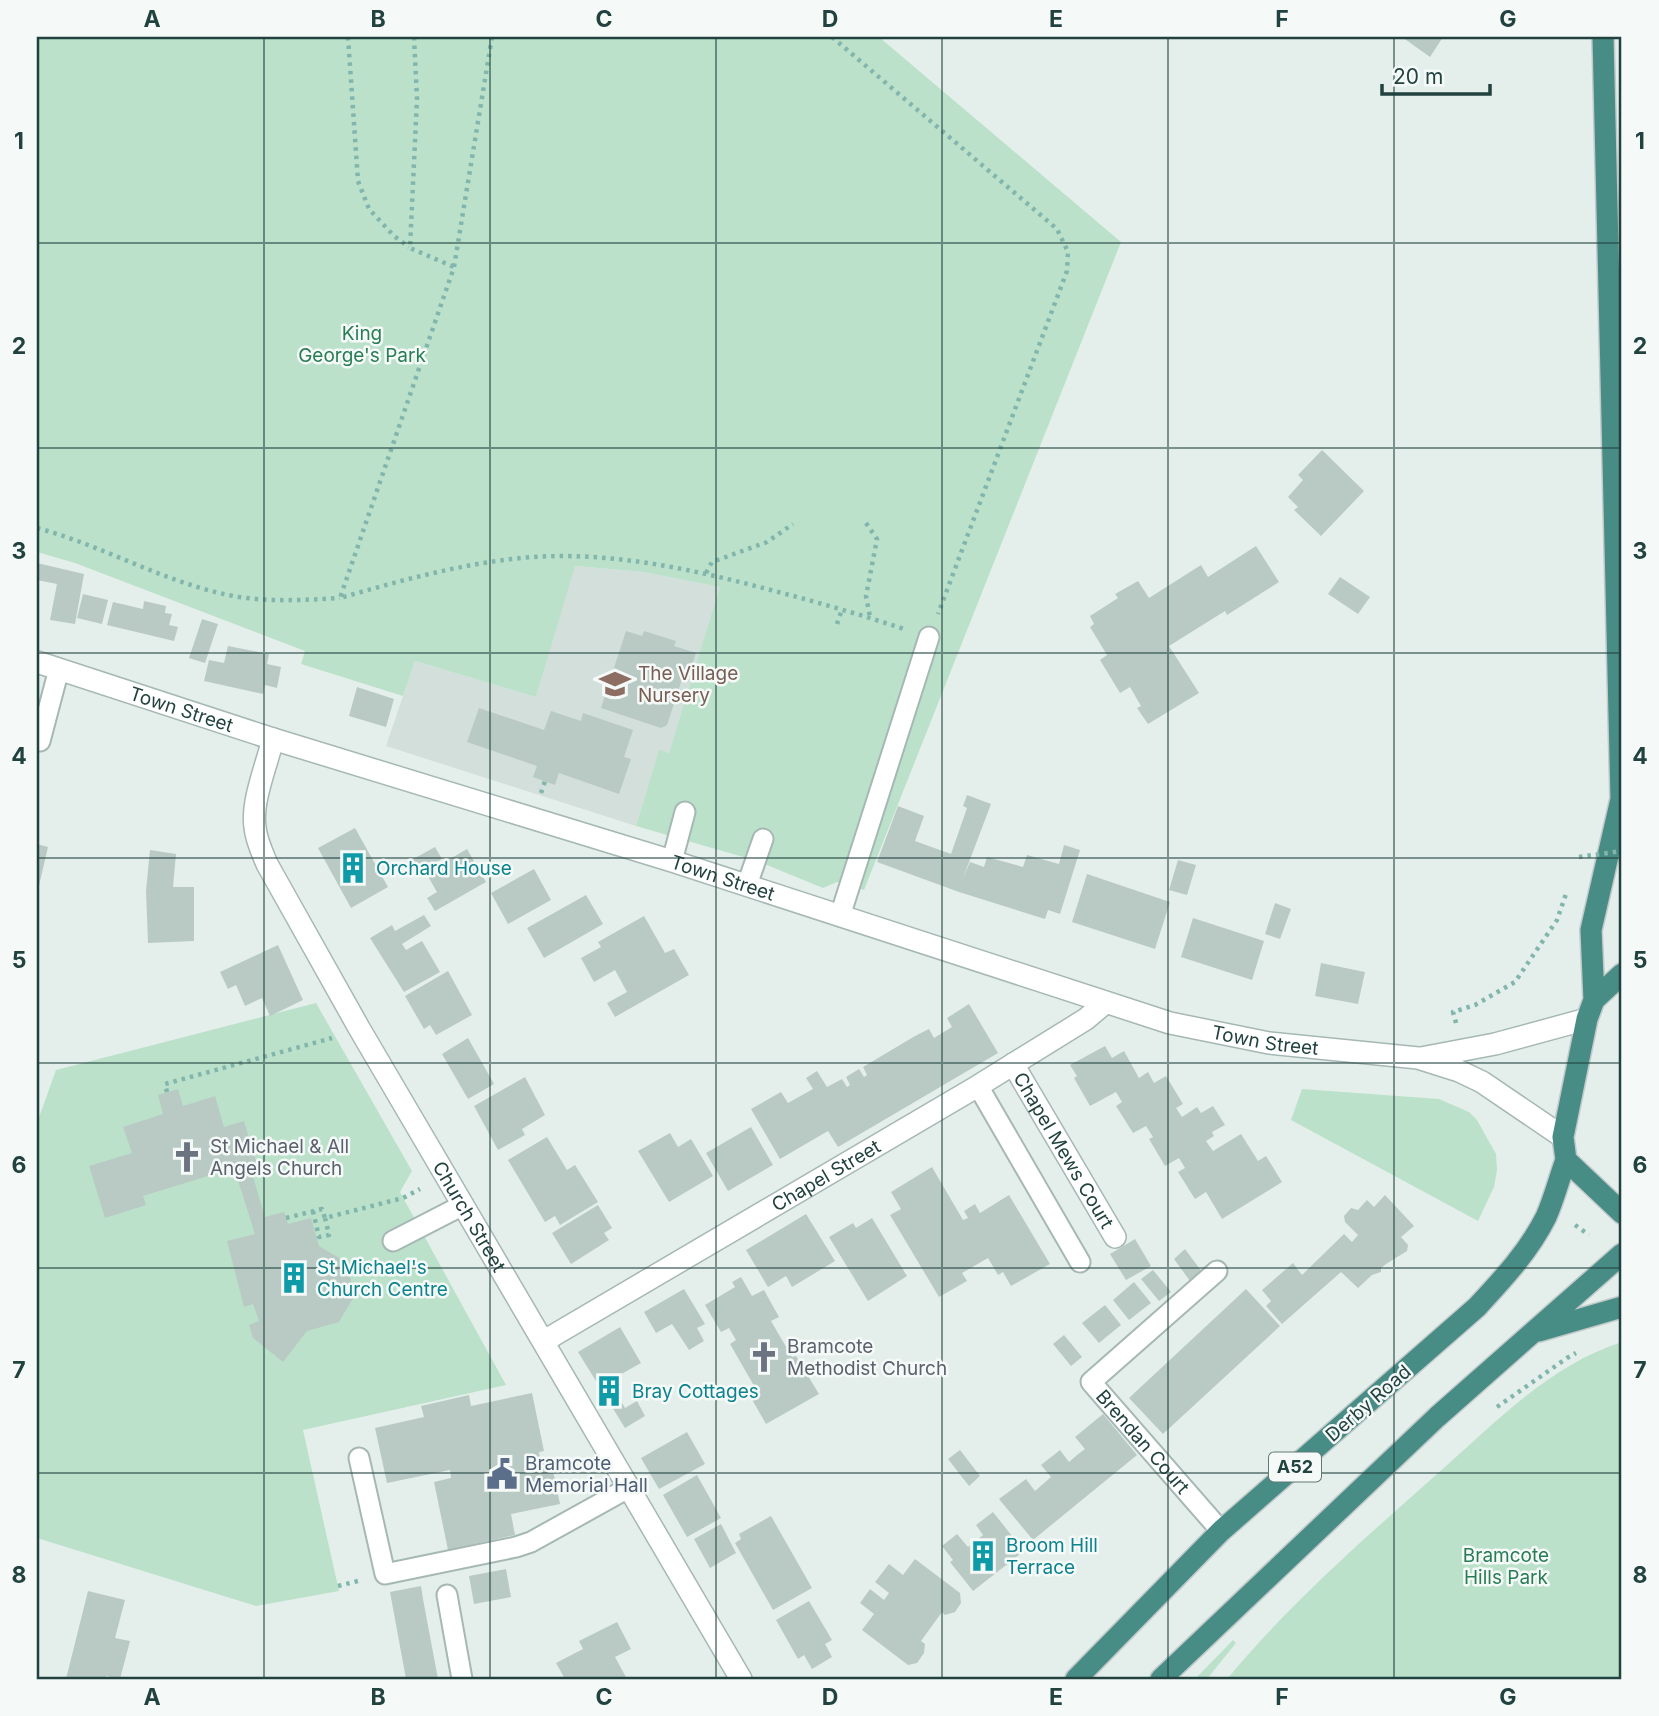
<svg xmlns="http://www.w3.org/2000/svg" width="1659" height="1716" viewBox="0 0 1659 1716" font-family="Inter,sans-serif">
	<rect width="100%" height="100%" fill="#e4efeb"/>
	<path fill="#d2dfdb" d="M 574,566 L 644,572 L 721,587 L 669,753 L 659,751 L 636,826 L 386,746 L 415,661 L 536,697 Z"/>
	<path fill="#bbe1cb" d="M 37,37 L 879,37 L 1121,242 L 864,890 L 837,882 L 823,888 L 757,861 L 636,826 L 659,750 L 669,753 L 720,587 L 644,572 L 575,566 L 536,697 L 415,661 L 403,696 L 301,664 L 305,651 L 75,563 L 37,552 Z
		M 316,1003 L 412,1171 L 400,1192 L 506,1385 L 303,1430 L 339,1591 L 256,1606 L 37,1538 L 37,1123 L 56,1070 Z
		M 1302,1089 L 1439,1099 L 1469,1112 L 1477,1120 L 1496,1154 L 1497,1170 L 1494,1187 L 1478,1221 L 1291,1120 Z
		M 1622,1342 L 1622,1679 L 1227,1679 C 1290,1603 1364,1539 1437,1474 C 1493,1425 1549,1365 1622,1342 Z
		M 1233,1640 L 1236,1643 L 1207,1679 L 1195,1679 Z"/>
	<path fill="#b9cac5" d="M 1402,37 L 1443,37 L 1430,57 Z
		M 1322,450 L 1364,491 L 1321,536 L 1294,510 L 1298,507 L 1288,497 L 1303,480 L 1298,475 Z
		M 1256,546 L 1279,582 L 1227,615 L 1225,611 L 1169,646 L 1199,693 L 1148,724 L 1137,708 L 1141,706 L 1130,687 L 1120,693 L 1100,660 L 1107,655 L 1090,627 L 1094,624 L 1090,616 L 1118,598 L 1115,594 L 1138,581 L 1149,598 L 1201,565 L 1208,577 Z
		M 37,563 L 84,574 L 75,624 L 50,620 L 57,584 L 37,580 Z
		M 1340,577 L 1370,597 L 1358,614 L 1328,594 Z
		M 83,594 L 108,600 L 102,624 L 77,618 Z
		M 144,601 L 166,606 L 165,613 L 172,614 L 169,625 L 178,627 L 174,641 L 107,625 L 113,602 L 143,609 Z
		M 202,619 L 218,624 L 205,663 L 189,658 Z
		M 626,631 L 642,636 L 644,631 L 676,641 L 674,646 L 696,653 L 688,677 L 683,676 L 667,725 L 661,728 L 601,708 Z
		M 228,646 L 269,654 L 267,664 L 281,667 L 277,688 L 265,685 L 263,694 L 204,681 L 209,660 L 224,663 Z
		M 357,687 L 394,699 L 386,727 L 349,716 Z
		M 479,708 L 544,730 L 551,711 L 581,721 L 583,713 L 633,730 L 624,757 L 631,759 L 619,794 L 559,773 L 555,785 L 533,777 L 537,766 L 467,742 Z
		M 967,795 L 991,804 L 963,878 L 970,862 L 984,867 L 987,857 L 1023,867 L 1027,855 L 1059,864 L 1064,845 L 1080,850 L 1060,914 L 1048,910 L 1045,919 L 959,892 L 877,862 L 898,806 L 924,816 L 915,841 L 951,854 L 967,808 L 963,806 Z
		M 355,828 L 388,887 L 351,908 L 318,848 Z
		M 37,844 L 48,847 L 38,890 L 37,890 Z
		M 435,847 L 442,859 L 413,875 L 406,863 Z
		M 467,849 L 486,882 L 435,911 L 427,898 L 437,892 L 426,873 Z
		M 150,850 L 176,854 L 173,887 L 194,887 L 194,941 L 148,943 L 146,891 Z
		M 1178,860 L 1196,865 L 1187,895 L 1169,890 Z
		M 534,869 L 551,900 L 508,924 L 491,893 Z
		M 1087,874 L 1170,902 L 1155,949 L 1072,922 Z
		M 586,895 L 603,924 L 544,958 L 527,928 Z
		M 1275,903 L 1291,909 L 1280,939 L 1265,934 Z
		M 424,915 L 431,926 L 402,944 L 406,950 L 422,941 L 440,972 L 404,992 L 370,938 L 392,925 L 395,931 Z
		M 644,916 L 665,953 L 674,949 L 689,975 L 615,1017 L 607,1003 L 627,992 L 615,970 L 594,982 L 581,958 L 601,947 L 598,942 Z
		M 1193,918 L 1264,941 L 1252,980 L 1181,957 Z
		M 278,945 L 303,1000 L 270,1016 L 262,998 L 245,1006 L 236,985 L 228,989 L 220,972 Z
		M 1321,963 L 1365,972 L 1358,1004 L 1315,996 Z
		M 448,971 L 472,1015 L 436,1035 L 430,1025 L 424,1029 L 405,996 Z
		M 969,1004 L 998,1053 L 838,1147 L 828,1131 L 780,1159 L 751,1109 L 781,1092 L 788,1103 L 813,1089 L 806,1078 L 817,1071 L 827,1087 L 842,1079 L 847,1087 L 850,1085 L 846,1077 L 859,1069 L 864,1077 L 867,1075 L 863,1067 L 915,1036 L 929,1029 L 934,1038 L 952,1027 L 947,1018 Z
		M 468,1038 L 494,1084 L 468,1099 L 442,1054 Z
		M 1105,1046 L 1112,1058 L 1124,1051 L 1139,1078 L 1148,1072 L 1154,1083 L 1166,1076 L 1183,1104 L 1176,1108 L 1182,1117 L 1197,1107 L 1201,1113 L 1213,1106 L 1225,1125 L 1212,1132 L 1214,1136 L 1206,1141 L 1213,1151 L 1241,1134 L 1258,1161 L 1266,1156 L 1282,1182 L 1222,1219 L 1206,1192 L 1195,1199 L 1178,1172 L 1185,1168 L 1179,1158 L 1165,1166 L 1149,1139 L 1153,1137 L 1146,1126 L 1133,1133 L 1116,1106 L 1122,1102 L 1116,1092 L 1090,1106 L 1074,1078 L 1077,1076 L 1070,1065 Z
		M 525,1077 L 545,1115 L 522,1129 L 525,1135 L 498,1150 L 474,1106 Z
		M 178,1089 L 183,1106 L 215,1096 L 224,1127 L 244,1121 L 256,1161 L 249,1163 L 265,1217 L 284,1212 L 288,1224 L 311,1218 L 319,1246 L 346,1262 L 355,1295 L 339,1322 L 307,1331 L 283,1362 L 253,1338 L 249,1325 L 259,1321 L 253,1304 L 244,1307 L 227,1241 L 255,1234 L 234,1168 L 143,1196 L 146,1205 L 105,1218 L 89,1166 L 132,1153 L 123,1127 L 163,1114 L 158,1095 Z
		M 751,1127 L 773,1165 L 728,1191 L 706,1153 Z
		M 670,1133 L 678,1147 L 691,1139 L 713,1176 L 669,1202 L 638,1151 Z
		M 547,1137 L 567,1170 L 575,1165 L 598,1202 L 560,1225 L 555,1216 L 545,1222 L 508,1160 Z
		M 932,1167 L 963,1220 L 968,1218 L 964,1211 L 975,1204 L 980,1213 L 1009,1195 L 1050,1264 L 1011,1286 L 1003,1272 L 998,1275 L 988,1258 L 962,1273 L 967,1281 L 939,1297 L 890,1215 L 901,1209 L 891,1192 Z
		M 1385,1195 L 1414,1226 L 1401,1237 L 1408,1245 L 1407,1251 L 1386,1264 L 1381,1268 L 1381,1272 L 1372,1275 L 1358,1288 L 1341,1272 L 1282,1324 L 1266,1306 L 1271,1301 L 1262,1290 L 1293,1263 L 1302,1275 L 1344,1234 L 1352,1242 L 1358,1235 L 1345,1222 L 1344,1216 L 1351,1208 L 1358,1210 L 1367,1200 L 1374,1207 Z
		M 598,1205 L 612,1228 L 604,1233 L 609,1240 L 571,1264 L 552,1233 Z
		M 806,1214 L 835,1261 L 792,1287 L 786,1276 L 768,1287 L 746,1250 Z
		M 872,1218 L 907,1276 L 868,1301 L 829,1237 L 853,1223 L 856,1228 Z
		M 1135,1239 L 1151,1266 L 1126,1280 L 1110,1254 Z
		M 1185,1249 L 1202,1272 L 1190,1281 L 1174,1259 Z
		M 1153,1270 L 1171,1292 L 1159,1301 L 1141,1279 Z
		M 741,1277 L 752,1296 L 764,1290 L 779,1317 L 771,1321 L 792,1357 L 796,1356 L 819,1394 L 766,1424 L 750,1396 L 757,1391 L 730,1344 L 736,1340 L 729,1328 L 721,1332 L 705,1305 L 735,1287 L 732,1282 Z
		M 1134,1282 L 1151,1303 L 1129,1320 L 1113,1300 Z
		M 684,1289 L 705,1324 L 697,1328 L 704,1341 L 689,1350 L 672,1324 L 656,1333 L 644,1312 Z
		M 1246,1289 L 1280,1326 L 1163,1434 L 1129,1398 Z
		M 1105,1305 L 1121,1325 L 1099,1343 L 1082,1323 Z
		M 620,1327 L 641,1363 L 609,1381 L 625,1408 L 637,1401 L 645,1416 L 625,1428 L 578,1352 Z
		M 1064,1335 L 1082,1357 L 1071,1366 L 1053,1344 Z
		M 532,1393 L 544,1451 L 539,1452 L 541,1463 L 551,1461 L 560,1504 L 511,1514 L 515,1535 L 448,1550 L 434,1482 L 451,1478 L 450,1470 L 387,1483 L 375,1428 L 424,1417 L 421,1406 L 469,1395 L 471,1406 Z
		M 1103,1414 L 1137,1455 L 1033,1540 L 999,1499 L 1026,1479 L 1035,1491 L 1051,1477 L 1041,1465 L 1060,1450 L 1069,1462 L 1077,1455 L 1085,1449 L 1075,1437 Z
		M 687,1432 L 705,1464 L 659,1489 L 641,1458 Z
		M 960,1450 L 980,1476 L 969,1486 L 948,1459 Z
		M 697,1475 L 721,1518 L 687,1537 L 663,1495 Z
		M 993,1512 L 1024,1551 L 973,1591 L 950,1562 L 953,1560 L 942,1546 L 957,1534 L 968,1547 L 983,1535 L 976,1525 Z
		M 771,1516 L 812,1588 L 773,1610 L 735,1543 L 741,1539 L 739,1534 Z
		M 721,1524 L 736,1553 L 710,1568 L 694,1539 Z
		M 915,1559 L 960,1593 L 961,1603 L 955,1612 L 945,1615 L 942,1612 L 921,1641 L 925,1644 L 924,1653 L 917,1663 L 908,1665 L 862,1630 L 874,1614 L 860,1603 L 870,1589 L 884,1600 L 889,1593 L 875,1582 L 889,1564 L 903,1575 Z
		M 506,1569 L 511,1597 L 474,1604 L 469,1576 Z
		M 421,1586 L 423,1599 L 438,1679 L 406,1679 L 390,1592 Z
		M 88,1591 L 125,1600 L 115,1638 L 130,1641 L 120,1679 L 106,1676 L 105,1679 L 66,1679 Z
		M 809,1601 L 832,1640 L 825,1644 L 832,1657 L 812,1669 L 804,1655 L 798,1659 L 776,1620 Z
		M 617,1622 L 631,1649 L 615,1657 L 627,1679 L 565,1679 L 556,1663 L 583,1649 L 579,1641 Z"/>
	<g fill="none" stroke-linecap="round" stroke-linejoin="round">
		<defs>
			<g id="service">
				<path d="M 40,741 L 59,669"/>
				<path d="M 672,861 L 685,812"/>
				<path d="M 747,885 L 763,839"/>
				<path d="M 840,916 L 929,637"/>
				<path d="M 978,1086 L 1080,1262"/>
				<path d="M 393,1241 L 463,1205"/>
				<path id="s1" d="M 1217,1271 L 1091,1382 L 1221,1531"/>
				<path d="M 359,1458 L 385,1574 L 516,1547 L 531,1542 L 630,1487"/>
				<path d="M 447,1595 L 462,1679"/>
			</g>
			<g id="minor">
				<path id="s2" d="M 273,739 C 267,764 251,802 255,827 C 256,840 262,852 267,864 L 359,1028 L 741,1679"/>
				<path id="s3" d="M 1013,1064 L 1115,1237"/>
				<path id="s4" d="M 544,1341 L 978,1086 L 1086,1019 L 1105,1003"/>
			</g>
			<g id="tertiary">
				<path id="s5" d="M 37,662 L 273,739 L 672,861 L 1170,1023 L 1269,1043 L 1418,1058 L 1459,1071 L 1482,1082 L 1563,1137"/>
				<path d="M 1421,1058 L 1495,1044 L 1587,1019"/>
			</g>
			<path id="trunk" d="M 1622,974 L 1594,1000 L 1587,1019 L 1563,1137 L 1566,1160 L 1622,1213
				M 1594,1000 L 1591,930 L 1621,799 L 1603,37
				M 1539,1331 L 1622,1307
				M 1076,1679 L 1221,1531 L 1477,1307 C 1503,1279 1529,1251 1546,1217 C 1554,1199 1559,1179 1566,1160
				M 1161,1679 L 1437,1417 L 1622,1254"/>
		</defs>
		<use href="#service" stroke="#a6b8b4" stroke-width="23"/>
		<use href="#minor" stroke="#a6b8b4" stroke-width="24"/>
		<use href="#tertiary" stroke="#a6b8b4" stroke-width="24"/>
		<use href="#trunk" stroke="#c1cac9" stroke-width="24"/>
		<path stroke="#82b5ac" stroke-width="4.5" stroke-dasharray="3.5 5" stroke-linecap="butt" d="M 348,37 L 358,181 L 369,209 L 394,236 L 409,247
			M 414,37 L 417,99 L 410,248 L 454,267
			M 492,37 L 454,267 L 340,598 C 399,581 460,564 521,558 C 604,550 687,568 767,589 C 813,601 859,614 904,629
			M 832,37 L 1057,229 L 1068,252 L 1067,271 L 938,614
			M 866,523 L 877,539 L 866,596 L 870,617
			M 37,528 C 105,546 168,585 239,597 C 273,602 305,600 340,598
			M 706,573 L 712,562 L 767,542 L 793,524
			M 837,624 L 842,609
			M 541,793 L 545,781
			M 1456,1023 L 1453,1012 L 1475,1005 L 1515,982 L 1557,920 L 1567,891
			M 167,1092 L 165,1084 L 332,1038
			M 313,1211 L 319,1237 L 329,1235 L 325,1218
			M 286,1218 L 322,1209 L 325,1218 L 403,1198 L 420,1189
			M 1575,1225 L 1589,1235
			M 1497,1407 L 1567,1358 L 1576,1353
			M 338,1586 L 358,1581"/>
		<use href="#service" stroke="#fff" stroke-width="19"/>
		<use href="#minor" stroke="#fff" stroke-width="21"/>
		<use href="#tertiary" stroke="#fff" stroke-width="21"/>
		<use href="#trunk" stroke="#488c86" stroke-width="21"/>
		<path stroke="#82b5ac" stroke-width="4.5" stroke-dasharray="3.5 5" stroke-linecap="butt" d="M 1579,857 L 1622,851"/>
	</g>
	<path fill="none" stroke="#21423e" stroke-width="2" stroke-opacity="0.55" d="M 264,37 L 264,1679M 490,37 L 490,1679M 716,37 L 716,1679M 942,37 L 942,1679M 1168,37 L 1168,1679M 1394,37 L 1394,1679M 37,243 L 1622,243M 37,448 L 1622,448M 37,653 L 1622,653M 37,858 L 1622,858M 37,1063 L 1622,1063M 37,1268 L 1622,1268M 37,1473 L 1622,1473"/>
	<defs>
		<symbol id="school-bare" viewBox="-9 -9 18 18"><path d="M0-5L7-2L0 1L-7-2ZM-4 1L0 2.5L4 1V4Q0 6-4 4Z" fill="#8d6e63" stroke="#f5faf8" stroke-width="2.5" paint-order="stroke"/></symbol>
		<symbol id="building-bare" viewBox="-9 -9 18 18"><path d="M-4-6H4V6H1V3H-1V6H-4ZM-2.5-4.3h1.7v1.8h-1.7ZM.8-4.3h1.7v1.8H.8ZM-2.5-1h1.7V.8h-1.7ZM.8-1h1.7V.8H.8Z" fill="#0f9aa8" stroke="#f5faf8" stroke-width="2.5" paint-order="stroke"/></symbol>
		<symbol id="church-bare" viewBox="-9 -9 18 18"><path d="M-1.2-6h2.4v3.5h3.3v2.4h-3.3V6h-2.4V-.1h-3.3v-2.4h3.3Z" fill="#6b7280" stroke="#f5faf8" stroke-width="2.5" paint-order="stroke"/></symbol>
		<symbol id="civic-bare" viewBox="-9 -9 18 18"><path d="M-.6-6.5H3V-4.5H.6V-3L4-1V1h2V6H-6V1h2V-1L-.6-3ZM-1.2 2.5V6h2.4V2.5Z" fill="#5c6f8a" stroke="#f5faf8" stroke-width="2.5" paint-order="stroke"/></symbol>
	</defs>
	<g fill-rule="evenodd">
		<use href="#school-bare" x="593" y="662" width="44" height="44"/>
		<use href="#building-bare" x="331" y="846" width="44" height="44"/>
		<use href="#church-bare" x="165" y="1135" width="44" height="44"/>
		<use href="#building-bare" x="272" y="1256" width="44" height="44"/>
		<use href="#church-bare" x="742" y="1335" width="44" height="44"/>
		<use href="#building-bare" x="587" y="1369" width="44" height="44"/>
		<use href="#civic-bare" x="480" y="1452" width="44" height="44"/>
		<use href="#building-bare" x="961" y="1534" width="44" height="44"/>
	</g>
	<g text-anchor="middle" stroke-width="5" stroke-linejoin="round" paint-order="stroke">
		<rect fill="#f5faf8" stroke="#617976" stroke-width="2" x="1269" y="1452.5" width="52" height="29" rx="5"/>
		<g font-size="18" font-weight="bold" fill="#21423e">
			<text x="1295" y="1473">A52</text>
		</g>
		<g font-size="19" fill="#287d55" stroke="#f5faf8">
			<text x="362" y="340">King<tspan x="362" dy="22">George's Park</tspan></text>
			<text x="1506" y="1562">Bramcote<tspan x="1506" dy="22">Hills Park</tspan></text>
		</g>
		<g font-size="19" fill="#785e54" stroke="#f5faf8" text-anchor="start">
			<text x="638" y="680">The Village<tspan x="638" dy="22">Nursery</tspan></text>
		</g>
		<g font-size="19" fill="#21423e" stroke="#f5faf8">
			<text dy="7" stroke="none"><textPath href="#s5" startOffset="152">Town Street</textPath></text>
			<text dy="7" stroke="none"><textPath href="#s5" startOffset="719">Town Street</textPath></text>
			<text dy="7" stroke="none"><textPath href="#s5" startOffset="1286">Town Street</textPath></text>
			<text dy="7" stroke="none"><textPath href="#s3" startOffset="100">Chapel Mews Court</textPath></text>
			<text dy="7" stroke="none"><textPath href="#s4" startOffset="327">Chapel Street</textPath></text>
			<text dy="7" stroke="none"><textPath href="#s2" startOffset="536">Church Street</textPath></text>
			<text transform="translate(1368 1403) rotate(-41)" y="7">Derby Road</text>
			<text dy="7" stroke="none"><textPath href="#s1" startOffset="247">Brendan Court</textPath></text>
		</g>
		<g font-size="19" fill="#0d838f" stroke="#f5faf8" text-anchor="start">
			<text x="376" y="875">Orchard House</text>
			<text x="317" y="1274">St Michael's<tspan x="317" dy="22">Church Centre</tspan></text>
			<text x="632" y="1398">Bray Cottages</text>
			<text x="1006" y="1552">Broom Hill<tspan x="1006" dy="22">Terrace</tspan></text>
		</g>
		<g font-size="19" fill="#5b616d" stroke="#f5faf8" text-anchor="start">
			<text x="210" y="1153">St Michael &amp; All<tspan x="210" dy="22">Angels Church</tspan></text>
			<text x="787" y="1353">Bramcote<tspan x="787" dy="22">Methodist Church</tspan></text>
		</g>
		<g font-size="19" fill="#4e5e75" stroke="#f5faf8" text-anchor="start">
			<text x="525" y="1470">Bramcote<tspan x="525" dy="22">Memorial Hall</tspan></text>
		</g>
	</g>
	<rect width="1659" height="1716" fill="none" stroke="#f5faf8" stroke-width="77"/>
	<path d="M1382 84v10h108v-10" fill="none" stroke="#21423e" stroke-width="3.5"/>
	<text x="1393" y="84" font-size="21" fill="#21423e" stroke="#f5faf8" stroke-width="5" paint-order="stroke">20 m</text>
	<rect x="38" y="38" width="1582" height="1640" fill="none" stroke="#21423e" stroke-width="2.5"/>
	<g font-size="23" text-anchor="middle" font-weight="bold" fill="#21423e">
		<text x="152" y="27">A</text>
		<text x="378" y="27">B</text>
		<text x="604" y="27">C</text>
		<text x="830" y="27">D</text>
		<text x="1056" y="27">E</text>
		<text x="1282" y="27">F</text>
		<text x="1508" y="27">G</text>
		<text x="19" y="149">1</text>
		<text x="1640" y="149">1</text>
		<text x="19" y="354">2</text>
		<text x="1640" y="354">2</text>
		<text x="19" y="559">3</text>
		<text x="1640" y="559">3</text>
		<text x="19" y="764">4</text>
		<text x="1640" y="764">4</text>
		<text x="19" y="968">5</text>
		<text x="1640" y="968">5</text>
		<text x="19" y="1173">6</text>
		<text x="1640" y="1173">6</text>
		<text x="19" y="1378">7</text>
		<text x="1640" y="1378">7</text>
		<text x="19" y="1583">8</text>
		<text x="1640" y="1583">8</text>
		<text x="152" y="1705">A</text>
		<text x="378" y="1705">B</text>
		<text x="604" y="1705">C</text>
		<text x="830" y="1705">D</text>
		<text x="1056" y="1705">E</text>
		<text x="1282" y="1705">F</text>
		<text x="1508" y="1705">G</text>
	</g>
</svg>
